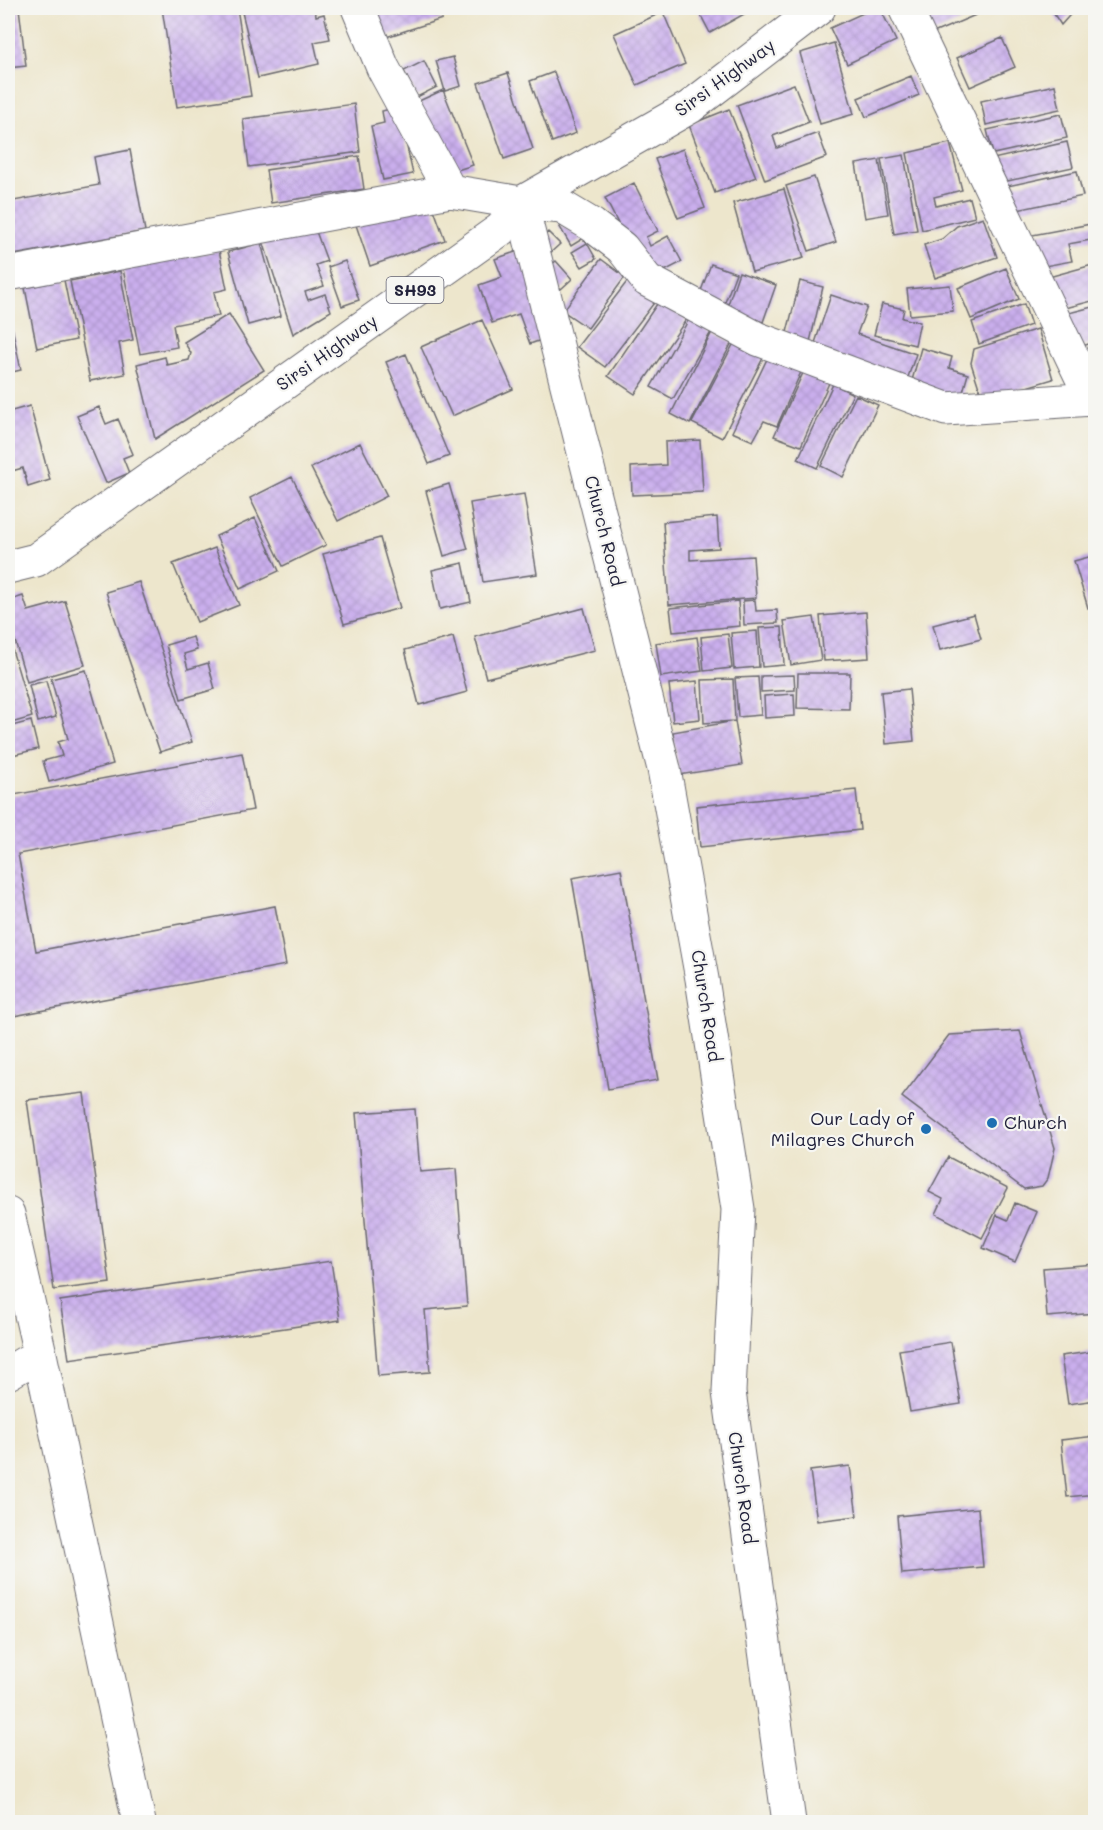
<svg xmlns="http://www.w3.org/2000/svg" width="1103" height="1830" viewBox="0 0 1103 1830" font-family="Mali,sans-serif">
	<defs>
		<pattern id="building-cross-hatch" width="8" height="8" patternUnits="userSpaceOnUse" patternTransform="scale(1.5)"><rect width="8" height="8" fill="#caafed"/><path d="M0 0l8 8M0 8l8-8" fill="none" stroke="#ad96cc"/></pattern>
	</defs>
	<rect width="100%" height="100%" fill="#f6f6f2"/>
	<filter id="ink" filterUnits="userSpaceOnUse"><feTurbulence type="fractalNoise" baseFrequency=".0167" numOctaves="2"/><feDisplacementMap in="SourceGraphic" scale="12" xChannelSelector="R" yChannelSelector="G"/><feConvolveMatrix kernelMatrix="1 2 1 2 8 2 1 2 1" color-interpolation-filters="sRGB"/></filter>
	<filter id="wash" filterUnits="userSpaceOnUse"><feTurbulence type="fractalNoise" baseFrequency=".008" numOctaves="4" result="noise"/><feDisplacementMap in="SourceGraphic" scale="24" xChannelSelector="R" yChannelSelector="G"/><feGaussianBlur stdDeviation="1.35" result="paint"/><feColorMatrix in="noise" values="0 0 0 0 0 0 0 0 0 0 0 0 0 0 0 0 0 1.4 0 .05"/><feComposite in="paint" operator="in"/></filter>
	<g filter="url(#wash)">
		<rect width="100%" height="100%" fill="#ede6cc"/>
		<g id="blocks">
			<path fill="url(#building-cross-hatch)" d="M 8,8 L 19,8 L 26,66 L 8,68 Z
				M 162,8 L 237,8 L 251,96 L 177,107 Z
				M 241,8 L 315,8 L 316,16 L 324,14 L 330,39 L 314,42 L 319,64 L 258,78 Z
				M 374,8 L 438,8 L 442,19 L 383,38 Z
				M 697,8 L 743,8 L 746,13 L 710,33 Z
				M 874,8 L 880,8 L 896,41 L 847,64 L 830,28 Z
				M 911,8 L 944,8 L 945,10 L 950,8 L 992,8 L 924,37 Z
				M 1050,8 L 1076,8 L 1061,25 Z
				M 663,12 L 685,64 L 637,85 L 614,34 Z
				M 1002,38 L 1015,67 L 970,87 L 957,58 Z
				M 834,43 L 854,114 L 820,124 L 800,53 Z
				M 453,57 L 461,86 L 445,91 L 436,61 Z
				M 424,61 L 437,87 L 417,97 L 404,71 Z
				M 554,72 L 576,133 L 552,142 L 530,81 Z
				M 508,73 L 533,149 L 504,159 L 478,83 Z
				M 911,76 L 919,95 L 866,117 L 858,98 Z
				M 794,84 L 809,122 L 773,136 L 777,148 L 818,133 L 827,157 L 765,180 L 737,105 Z
				M 1055,85 L 1060,109 L 986,125 L 981,101 Z
				M 443,90 L 473,165 L 448,173 L 419,101 Z
				M 354,104 L 360,152 L 249,167 L 243,119 Z
				M 398,107 L 413,174 L 383,180 L 371,126 L 384,123 L 382,111 Z
				M 729,109 L 756,177 L 715,193 L 689,125 Z
				M 1061,114 L 1067,138 L 993,154 L 987,130 Z
				M 1067,142 L 1073,167 L 998,183 L 993,159 Z
				M 950,143 L 962,190 L 934,197 L 936,206 L 970,198 L 975,217 L 922,230 L 907,153 Z
				M 683,149 L 705,208 L 678,218 L 655,159 Z
				M 130,150 L 145,231 L 8,256 L 8,202 L 99,185 L 94,157 Z
				M 904,155 L 917,230 L 894,234 L 881,159 Z
				M 359,156 L 364,189 L 271,203 L 266,170 Z
				M 879,160 L 888,214 L 865,218 L 856,164 Z
				M 1077,171 L 1083,196 L 1008,212 L 1003,187 Z
				M 814,177 L 836,242 L 809,251 L 786,186 Z
				M 634,183 L 658,231 L 646,237 L 650,246 L 668,236 L 682,262 L 647,280 L 605,198 Z
				M 784,189 L 804,258 L 752,272 L 733,203 Z
				M 431,201 L 445,240 L 370,266 L 356,225 Z
				M 983,217 L 997,257 L 935,278 L 924,245 L 942,239 L 957,226 Z
				M 1096,223 L 1096,239 L 1068,244 L 1072,261 L 1034,268 L 1027,236 Z
				M 558,224 L 584,238 L 571,246 Z
				M 314,226 L 327,261 L 316,265 L 324,286 L 305,292 L 308,300 L 325,294 L 331,311 L 293,334 L 262,238 Z
				M 548,232 L 560,244 L 548,255 L 537,243 Z
				M 261,243 L 281,316 L 248,325 L 228,252 Z
				M 587,243 L 596,259 L 582,267 L 572,252 Z
				M 219,250 L 227,289 L 214,292 L 219,316 L 173,325 L 177,347 L 140,354 L 123,269 Z
				M 521,250 L 552,336 L 530,344 L 519,314 L 492,323 L 479,285 L 502,277 L 495,259 Z
				M 601,259 L 625,277 L 588,328 L 563,311 Z
				M 345,261 L 359,300 L 342,306 L 328,267 Z
				M 556,261 L 572,279 L 561,289 L 544,271 Z
				M 711,264 L 736,273 L 724,305 L 699,296 Z
				M 1096,264 L 1096,300 L 1054,311 L 1045,278 Z
				M 1006,268 L 1019,299 L 971,319 L 958,288 Z
				M 120,271 L 133,340 L 119,343 L 125,374 L 90,381 L 70,281 Z
				M 739,272 L 776,285 L 763,322 L 726,310 Z
				M 629,279 L 657,299 L 605,367 L 577,347 Z
				M 64,280 L 76,340 L 37,348 L 25,288 Z
				M 800,281 L 823,287 L 809,346 L 785,340 Z
				M 950,285 L 953,311 L 910,315 L 907,289 Z
				M 831,295 L 867,307 L 857,334 L 916,354 L 907,380 L 813,349 Z
				M 659,301 L 686,320 L 635,394 L 608,376 Z
				M 882,304 L 904,309 L 902,318 L 920,322 L 915,345 L 874,335 Z
				M 1024,304 L 1031,325 L 979,344 L 972,322 Z
				M 1096,306 L 1096,342 L 1071,349 L 1061,315 Z
				M 9,313 L 21,370 L 8,373 L 8,313 Z
				M 229,314 L 264,370 L 155,439 L 137,364 L 165,357 L 167,365 L 189,360 L 191,353 L 184,342 Z
				M 689,319 L 711,332 L 673,399 L 651,387 Z
				M 482,320 L 513,389 L 452,416 L 421,347 Z
				M 1038,329 L 1053,379 L 983,400 L 971,363 L 974,349 Z
				M 712,332 L 732,342 L 690,424 L 671,414 Z
				M 735,341 L 764,356 L 722,438 L 692,423 Z
				M 921,348 L 952,357 L 949,368 L 968,374 L 961,399 L 911,384 Z
				M 406,354 L 449,456 L 429,464 L 386,362 Z
				M 768,357 L 801,372 L 777,426 L 764,421 L 753,441 L 732,432 Z
				M 803,373 L 829,383 L 801,446 L 774,436 Z
				M 833,384 L 853,394 L 817,468 L 798,459 Z
				M 856,395 L 878,405 L 843,477 L 821,466 Z
				M 30,406 L 50,480 L 28,487 L 23,468 L 8,472 L 8,412 Z
				M 99,407 L 106,424 L 118,419 L 133,454 L 123,458 L 129,473 L 106,483 L 77,416 Z
				M 700,440 L 703,492 L 632,495 L 631,467 L 666,465 L 665,442 Z
				M 360,443 L 387,496 L 338,521 L 311,468 Z
				M 292,477 L 326,545 L 283,566 L 250,498 Z
				M 449,484 L 468,549 L 444,556 L 426,491 Z
				M 524,494 L 537,574 L 483,582 L 470,503 Z
				M 717,517 L 719,548 L 690,550 L 690,560 L 753,556 L 756,598 L 669,605 L 663,522 Z
				M 255,518 L 279,571 L 240,589 L 216,536 Z
				M 380,538 L 400,608 L 344,624 L 323,554 Z
				M 215,548 L 239,605 L 197,622 L 173,564 Z
				M 1096,555 L 1096,606 L 1088,608 L 1074,561 Z
				M 463,563 L 471,602 L 440,609 L 432,570 Z
				M 139,582 L 192,742 L 160,752 L 106,592 Z
				M 23,596 L 28,611 L 65,601 L 85,665 L 27,682 L 8,617 L 8,601 Z
				M 755,600 L 756,611 L 777,610 L 778,623 L 744,625 L 743,601 Z
				M 738,601 L 740,626 L 673,632 L 670,608 Z
				M 584,608 L 595,650 L 486,678 L 475,637 Z
				M 866,612 L 869,658 L 824,661 L 820,616 Z
				M 974,614 L 981,639 L 940,650 L 933,625 Z
				M 814,617 L 821,660 L 791,665 L 784,621 Z
				M 782,627 L 784,665 L 762,667 L 759,628 Z
				M 757,631 L 759,667 L 734,669 L 731,633 Z
				M 728,634 L 732,668 L 704,671 L 701,637 Z
				M 8,636 L 32,717 L 8,724 Z
				M 193,637 L 197,650 L 184,654 L 188,669 L 208,663 L 215,689 L 181,699 L 166,645 Z
				M 453,637 L 467,692 L 419,705 L 405,650 Z
				M 697,637 L 702,671 L 661,677 L 656,643 Z
				M 86,670 L 113,764 L 49,782 L 43,761 L 62,756 L 58,742 L 68,739 L 51,679 Z
				M 798,673 L 850,673 L 849,709 L 797,708 Z
				M 794,675 L 795,690 L 761,692 L 761,676 Z
				M 758,677 L 761,715 L 738,717 L 735,678 Z
				M 733,679 L 735,721 L 742,765 L 679,775 L 673,732 L 735,721 L 704,723 L 702,680 Z
				M 46,681 L 56,717 L 38,722 L 29,685 Z
				M 697,681 L 700,719 L 673,722 L 669,684 Z
				M 909,689 L 914,741 L 886,744 L 881,692 Z
				M 794,694 L 795,716 L 765,718 L 764,696 Z
				M 31,721 L 38,749 L 8,756 L 8,727 Z
				M 242,753 L 253,810 L 18,854 L 36,951 L 275,906 L 286,965 L 8,1017 L 8,796 Z
				M 856,790 L 860,830 L 700,847 L 696,806 Z
				M 621,869 L 658,1080 L 608,1089 L 572,878 Z
				M 1020,1031 L 1055,1148 L 1048,1178 L 1042,1186 L 1024,1189 L 902,1097 L 949,1035 Z
				M 84,1093 L 110,1283 L 54,1290 L 27,1100 Z
				M 415,1109 L 420,1172 L 456,1169 L 467,1306 L 425,1310 L 430,1372 L 378,1376 L 356,1113 Z
				M 948,1157 L 1008,1188 L 982,1238 L 936,1214 L 943,1199 L 929,1192 Z
				M 1015,1203 L 1037,1212 L 1015,1262 L 983,1248 L 997,1215 L 1008,1220 Z
				M 331,1261 L 340,1320 L 69,1359 L 60,1301 Z
				M 1096,1264 L 1096,1313 L 1047,1317 L 1043,1268 Z
				M 951,1342 L 961,1404 L 910,1412 L 899,1350 Z
				M 1096,1351 L 1096,1400 L 1068,1404 L 1061,1356 Z
				M 1096,1436 L 1096,1494 L 1067,1497 L 1061,1440 Z
				M 850,1466 L 857,1516 L 817,1521 L 810,1471 Z
				M 978,1508 L 983,1567 L 902,1574 L 897,1516 Z"/>
		</g>
	</g>
	<g filter="url(#ink)">
		<use href="#blocks" fill-opacity="0" stroke="#69676e" stroke-width="1.5"/>
		<g fill="none" stroke-linecap="round" stroke-linejoin="round">
			<defs>
				<path id="minor" d="M 358,8 L 383,68 L 450,191
					M 905,8 L 1092,399 L 1096,400
					M 521,203 L 664,769 L 702,979 L 738,1209 L 729,1392 L 789,1822
					M 8,274 L 450,191 L 521,203 L 562,207 L 592,225 L 622,248 L 647,280 L 758,339 L 946,409 L 1092,399
					M 8,1214 L 40,1354 L 139,1822
					M 8,1373 L 40,1354"/>
				<path id="primary" d="M 8,567 L 36,560 L 501,229 L 521,203 L 690,107 L 819,8"/>
			</defs>
			<use href="#minor" stroke="#69676e" stroke-width="35"/>
			<use href="#primary" stroke="#69676e" stroke-width="35"/>
			<use href="#minor" stroke="#fff" stroke-width="33"/>
			<use href="#primary" stroke="#fff" stroke-width="33"/>
		</g>
	</g>
	<g fill="#1f6fb2" stroke="#f6f6f2" stroke-width="2">
		<circle cx="992" cy="1123" r="6"/>
		<circle cx="926" cy="1129" r="6"/>
	</g>
	<g text-anchor="middle" stroke-width="4.5" stroke-linejoin="round" paint-order="stroke">
		<rect fill="#f6f6f2" stroke="#626272" stroke-width="1.5" x="386.5" y="277" width="57" height="26" rx="4.5"/>
		<g font-size="16" font-weight="bold" fill="#22223b">
			<text x="415" y="296">SH93</text>
		</g>
		<g font-size="18" fill="#22223b" stroke="#f6f6f2">
			<text transform="translate(725 78) rotate(-36)" y="6">Sirsi Highway</text>
			<text transform="translate(327 353) rotate(-35)" y="6">Sirsi Highway</text>
			<text transform="translate(604 531) rotate(76)" y="6">Church Road</text>
			<text transform="translate(706 1006) rotate(81)" y="6">Church Road</text>
			<text transform="translate(742 1488) rotate(82)" y="6">Church Road</text>
		</g>
		<g font-size="18" fill="#22223b" stroke="#f6f6f2" text-anchor="end">
			<text x="914" y="1125">Our Lady of<tspan x="914" dy="21">Milagres Church</tspan></text>
			<text x="1004" y="1129" text-anchor="start">Church</text>
		</g>
	</g>
	<rect width="1103" height="1830" fill="none" stroke="#f6f6f2" stroke-width="30"/>
</svg>
